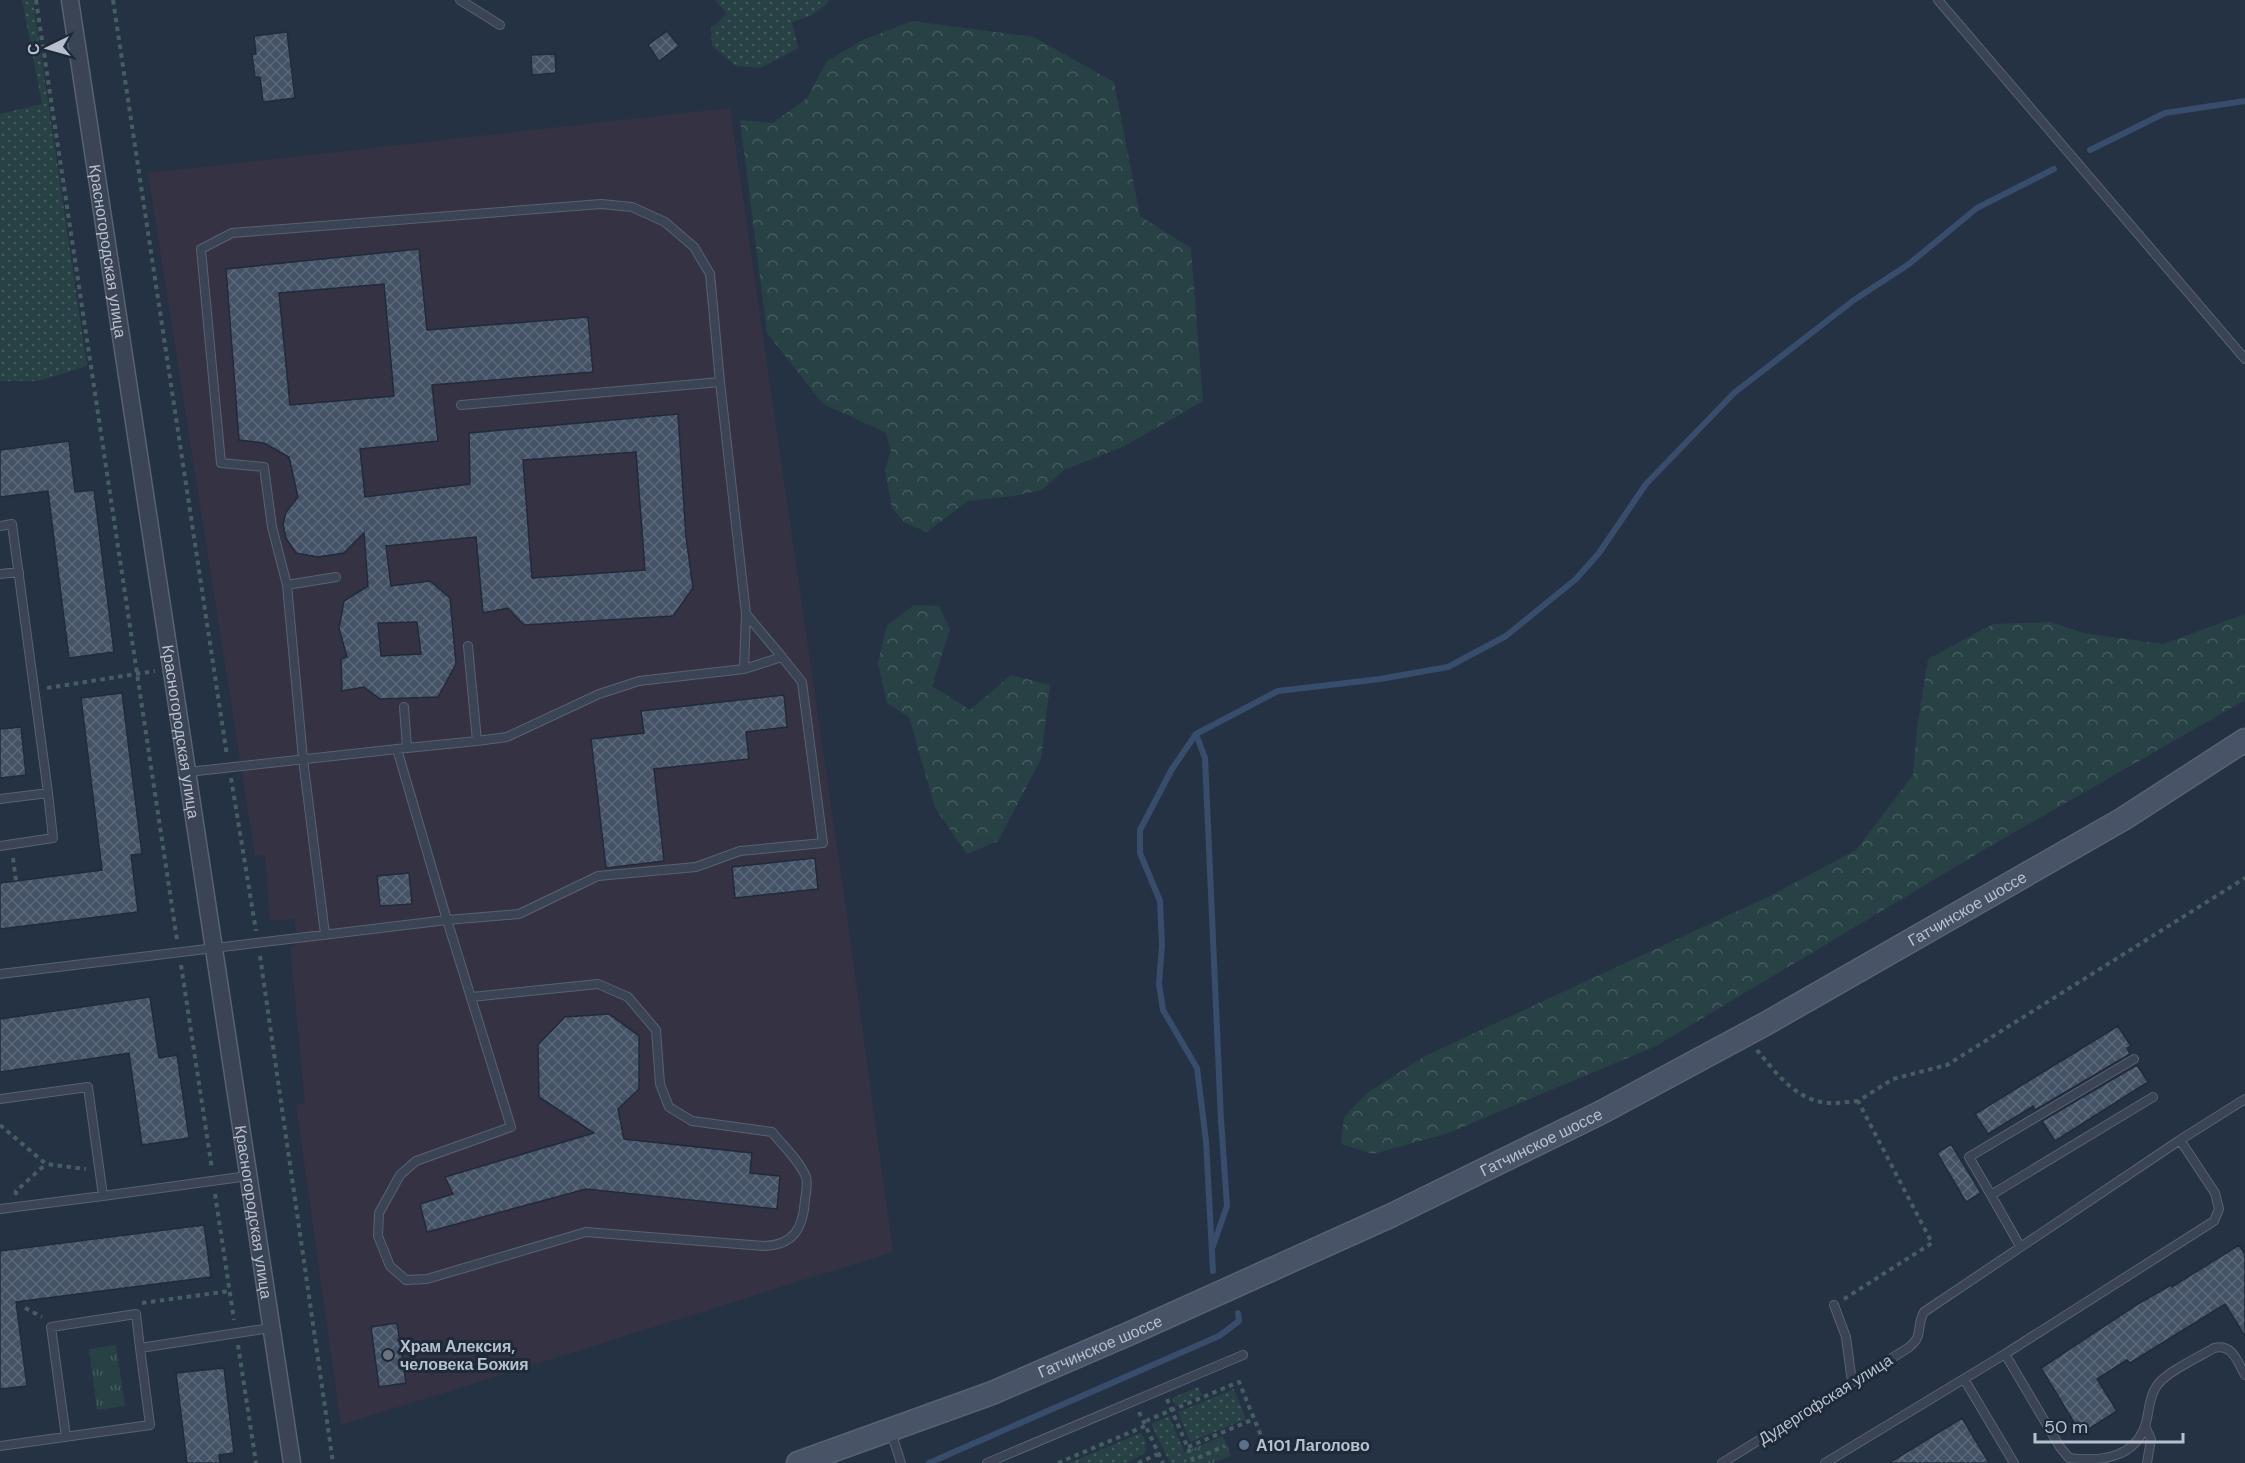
<svg xmlns="http://www.w3.org/2000/svg" width="2245" height="1463" viewBox="0 0 2245 1463" font-family="'DM Sans',sans-serif">
	<defs>
		<pattern id="grass-dots" width="8" height="8" patternUnits="userSpaceOnUse" patternTransform="scale(1.5)"><rect width="8" height="8" fill="#274145"/><path d="M2 2h.1M6 6h.1" fill="none" stroke="#445b5f" stroke-width="1.8" stroke-linecap="round"/></pattern>
		<pattern id="forest-crowns" width="20" height="18" patternUnits="userSpaceOnUse" patternTransform="scale(1.5)"><rect width="20" height="18" fill="#274145"/><path d="M2 6a3 3 0 1 1 6 0M12 15a3 3 0 1 1 6 0" fill="none" stroke="#445b5f"/></pattern>
		<pattern id="park-tufts" width="24" height="20" patternUnits="userSpaceOnUse" patternTransform="scale(1.5)"><rect width="24" height="20" fill="#274145"/><path d="M3 7l-1-3M5 7V3M7 7l1-3M15 17l-1-3M17 17v-4M19 17l1-3" fill="none" stroke="#445b5f"/></pattern>
		<pattern id="building-cross-hatch" width="8" height="8" patternUnits="userSpaceOnUse" patternTransform="scale(1.5)"><rect width="8" height="8" fill="#445266"/><path d="M0 0l8 8M0 8l8-8" fill="none" stroke="#5d697b"/></pattern>
	</defs>
	<rect width="100%" height="100%" fill="#253244"/>
	<path fill="#353244" d="M 730,108 L 846,909 L 893,1252 L 341,1425 L 296,1105 L 305,1103 L 290,947 L 297,946 L 294,919 L 270,921 L 265,855 L 255,856 L 148,173 Z"/>
	<path fill="url(#grass-dots)" d="M 22,0 L 33,0 L 87,366 L 39,381 L 0,381 L 0,114 L 42,104 Z
		M 715,0 L 828,0 L 828,3 L 812,15 L 792,22 L 798,48 L 760,68 L 736,66 L 712,46 L 711,28 L 727,14 Z
		M 1198,1387 L 1202,1395 L 1176,1406 L 1172,1398 Z
		M 1234,1389 L 1246,1419 L 1190,1442 L 1178,1412 Z
		M 1169,1416 L 1189,1463 L 1170,1463 L 1151,1424 Z
		M 1141,1433 L 1146,1442 L 1145,1453 L 1127,1463 L 1069,1463 Z"/>
	<path fill="url(#forest-crowns)" d="M 912,21 L 1034,37 L 1114,82 L 1140,216 L 1191,248 L 1203,401 L 1123,447 L 1064,470 L 1042,490 L 1014,496 L 968,501 L 927,532 L 905,523 L 892,508 L 885,470 L 891,450 L 885,432 L 823,404 L 767,333 L 740,120 L 773,123 L 807,98 L 827,61 L 863,40 Z
		M 914,605 L 939,606 L 950,629 L 932,686 L 970,710 L 1011,675 L 1050,685 L 1041,759 L 998,841 L 967,854 L 935,808 L 909,717 L 887,703 L 878,662 L 887,625 Z
		M 2245,614 L 2245,700 L 1987,848 L 1656,1046 L 1446,1134 L 1373,1154 L 1341,1144 L 1344,1117 L 1367,1093 L 1425,1056 L 1774,894 L 1856,850 L 1913,775 L 1917,728 L 1928,659 L 1993,624 L 2051,622 L 2083,633 L 2163,644 Z"/>
	<path fill="url(#park-tufts)" d="M 116,1345 L 125,1406 L 97,1410 L 89,1349 Z
		M 1223,1436 L 1231,1456 L 1213,1463 L 1189,1463 L 1184,1452 Z"/>
	<g fill="none" stroke-linecap="round" stroke-linejoin="round">
		<path stroke="#384d6c" stroke-width="6" d="M 2090,150 L 2165,113 L 2245,101
			M 1196,734 L 1205,758 L 1221,1120 L 1227,1206 L 1213,1246
			M 1213,1271 L 1206,1141 L 1197,1068 L 1163,1010 L 1159,984 L 1162,945 L 1160,901 L 1140,853 L 1140,830 L 1172,769 L 1196,734 L 1278,691 L 1380,679 L 1448,667 L 1506,636 L 1576,579 L 1599,553 L 1646,484 L 1734,393 L 1854,300 L 1909,264 L 1977,208 L 2054,169
			M 929,1463 L 1219,1336 L 1239,1321 L 1238,1313"/>
	</g>
	<path fill="url(#building-cross-hatch)" stroke="#212b3b" stroke-width="1.5" fill-rule="evenodd" d="M 667,31 L 679,46 L 659,61 L 648,45 Z
		M 287,32 L 295,98 L 263,102 L 260,77 L 255,77 L 252,54 L 256,54 L 254,36 Z
		M 555,54 L 556,73 L 532,75 L 531,55 Z
		M 419,249 L 427,330 L 588,317 L 593,372 L 432,385 L 438,441 L 360,449 L 365,497 L 470,484 L 469,433 L 678,414 L 686,537 L 693,588 L 673,616 L 524,625 L 508,608 L 483,613 L 476,537 L 386,546 L 391,586 L 430,581 L 450,598 L 456,664 L 438,697 L 380,699 L 364,687 L 342,691 L 341,659 L 347,657 L 339,628 L 344,601 L 368,586 L 364,533 L 344,553 L 318,557 L 296,553 L 286,538 L 283,525 L 286,512 L 298,497 L 289,457 L 264,443 L 239,440 L 226,269 ZM 384,284 L 394,396 L 290,405 L 279,293 ZM 636,452 L 645,570 L 532,578 L 523,460 ZM 417,622 L 421,654 L 381,656 L 378,623 Z
		M 69,441 L 75,492 L 94,490 L 114,652 L 69,658 L 48,491 L 0,497 L 0,450 Z
		M 122,693 L 142,854 L 131,855 L 138,912 L 0,929 L 0,883 L 102,870 L 81,698 Z
		M 784,695 L 787,727 L 746,732 L 749,759 L 654,769 L 664,861 L 606,868 L 591,739 L 644,733 L 641,711 Z
		M 21,727 L 26,775 L 0,778 L 0,729 Z
		M 815,858 L 818,889 L 735,898 L 732,867 Z
		M 409,873 L 412,904 L 380,906 L 377,876 Z
		M 150,997 L 159,1058 L 177,1055 L 189,1138 L 142,1145 L 129,1053 L 0,1072 L 0,1019 Z
		M 609,1014 L 639,1036 L 639,1089 L 618,1109 L 624,1139 L 752,1153 L 750,1173 L 780,1176 L 777,1209 L 586,1189 L 427,1232 L 420,1204 L 453,1194 L 445,1177 L 594,1133 L 539,1097 L 538,1045 L 565,1017 Z
		M 2118,1026 L 2131,1046 L 2127,1048 L 2130,1054 L 2035,1110 L 2033,1106 L 1988,1134 L 1975,1114 Z
		M 2137,1065 L 2148,1082 L 2055,1141 L 2042,1121 Z
		M 1951,1144 L 1981,1193 L 1966,1202 L 1937,1153 Z
		M 204,1225 L 211,1277 L 16,1302 L 27,1386 L 0,1389 L 0,1251 Z
		M 2239,1245 L 2245,1254 L 2245,1336 L 2225,1304 L 2130,1363 L 2127,1360 L 2097,1379 L 2117,1411 L 2081,1434 L 2041,1368 L 2136,1305 L 2171,1285 L 2172,1287 Z
		M 397,1323 L 406,1383 L 379,1387 L 371,1327 Z
		M 224,1368 L 234,1453 L 219,1455 L 220,1463 L 187,1463 L 176,1373 Z
		M 1962,1418 L 1989,1463 L 1889,1463 Z"/>
	<g fill="none" stroke-linecap="round" stroke-linejoin="round">
		<defs>
			<path id="service" d="M 460,0 L 500,25
				M 1938,0 L 2245,359
				M 461,405 L 720,382 L 746,614 L 782,657
				M 0,526 L 12,524 L 48,793
				M 0,574 L 19,572
				M 287,585 L 336,577
				M 744,669 L 746,614
				M 404,707 L 407,748
				M 397,749 L 477,741 L 468,646
				M 188,772 L 397,749 L 447,920 L 519,914 L 598,876 L 696,867 L 740,851 L 823,843 L 802,682 L 782,657 L 744,669 L 639,681 L 599,694 L 507,737 L 477,741
				M 0,799 L 48,793 L 53,838 L 0,846
				M 325,934 L 303,759 L 287,585 L 272,527 L 264,467 L 221,463 L 201,249 L 232,233 L 601,204 L 632,207 L 665,222 L 694,247 L 710,274 L 720,382
				M 0,974 L 447,920 L 511,1127 L 416,1161 L 400,1175 L 379,1213 L 378,1236 L 390,1266 L 406,1280 L 427,1279 L 586,1232 L 764,1246 C 794,1245 803,1228 805,1200 C 806,1193 808,1184 806,1177 C 799,1160 783,1146 772,1132 L 692,1121 L 669,1107 L 660,1084 L 656,1030 L 628,997 L 598,984 L 472,997
				M 0,1099 L 88,1087 L 103,1196 L 0,1209
				M 1991,1195 L 1969,1157 L 2134,1059
				M 103,1196 L 248,1176
				M 2020,1246 L 1991,1195 L 2153,1097
				M 1834,1305 L 1846,1337 L 1852,1382
				M 2005,1354 L 2060,1447 L 2069,1458 C 2101,1462 2136,1458 2146,1423 C 2149,1412 2149,1397 2156,1387 C 2164,1373 2199,1357 2214,1348 C 2232,1343 2237,1361 2245,1375
				M 1964,1379 L 2014,1463
				M 2145,1426 L 2151,1439 L 2147,1463
				M 891,1432 L 901,1463
				M 66,1437 L 51,1327 L 136,1314 L 140,1348
				M 0,1446 L 150,1425 L 140,1348 L 270,1328
				M 987,1463 L 1243,1355
				M 1722,1463 L 1908,1348 C 1925,1335 1915,1328 1924,1312 L 2180,1140 L 2245,1099
				M 1825,1463 L 2005,1354 L 2214,1221 L 2219,1209 L 2215,1193 L 2180,1140"/>
			<g id="minor">
				<path id="s1" d="M 70,0 L 292,1463"/>
			</g>
			<g id="secondary">
				<path id="s2" d="M 798,1463 L 992,1393 L 1133,1332 L 1390,1216 L 1602,1112 L 1767,1023 L 2123,819 L 2245,740"/>
			</g>
		</defs>
		<use href="#service" stroke="#586271" stroke-width="10"/>
		<use href="#minor" stroke="#586271" stroke-width="19"/>
		<use href="#secondary" stroke="#586271" stroke-width="25"/>
		<path stroke="#465e61" stroke-width="4" stroke-dasharray="4.5 4.5" stroke-linecap="butt" d="M 36,0 L 177,940
			M 113,0 L 227,756
			M 47,688 L 155,671
			M 231,778 L 256,931
			M 13,858 L 16,881
			M 260,956 L 333,1463
			M 181,965 L 212,1169
			M 1757,1050 C 1776,1073 1797,1102 1830,1103 C 1839,1103 1849,1102 1858,1101
			M 0,1125 L 46,1164 L 86,1169
			M 215,1194 L 234,1320
			M 16,1195 L 16,1191 L 46,1164
			M 1844,1299 L 1932,1243 L 1858,1101 L 1893,1079 L 1947,1065 L 2245,878
			M 142,1303 L 230,1291
			M 25,1308 L 42,1317
			M 238,1345 L 256,1463
			M 1167,1399 L 1193,1460 L 1225,1446
			M 1139,1412 L 1163,1463
			M 1188,1447 L 1254,1419
			M 1058,1463 L 1145,1426 L 1148,1420 L 1239,1382 L 1262,1438
			M 1138,1463 L 1158,1454"/>
		<use href="#service" stroke="#3a4454" stroke-width="8"/>
		<use href="#minor" stroke="#3a4454" stroke-width="16"/>
		<use href="#secondary" stroke="#485367" stroke-width="22"/>
	</g>
	<circle fill="#6b7280" stroke="#1e2939" stroke-width="2" cx="388" cy="1355" r="6"/>
	<circle fill="#5c6f8a" stroke="#1e2939" stroke-width="2" cx="1244" cy="1445" r="6"/>
	<g text-anchor="middle" stroke-width="6" stroke-linejoin="round" paint-order="stroke">
		<g font-size="16" fill="#b7c0cd" stroke="#1e2939">
			<text dy="6" stroke="none"><textPath href="#s1" startOffset="254">Красногородская улица</textPath></text>
			<text dy="6" stroke="none"><textPath href="#s1" startOffset="740">Красногородская улица</textPath></text>
			<text dy="6" stroke="none"><textPath href="#s2" startOffset="1296">Гатчинское шоссе</textPath></text>
			<text dy="6" stroke="none"><textPath href="#s2" startOffset="810">Гатчинское шоссе</textPath></text>
			<text dy="6" stroke="none"><textPath href="#s1" startOffset="1226">Красногородская улица</textPath></text>
			<text dy="6" stroke="none"><textPath href="#s2" startOffset="324">Гатчинское шоссе</textPath></text>
			<text transform="translate(1825 1399) rotate(-32)" y="6">Дудергофская улица</text>
		</g>
		<g font-size="16" font-weight="bold" fill="#b7c0cd" stroke="#1e2939" text-anchor="start">
			<text x="400" y="1352">Храм Алексия,<tspan x="400" dy="18">человека Божия</tspan></text>
			<text x="1256" y="1451">А101 Лаголово</text>
		</g>
	</g>
	<g transform="translate(48 48) rotate(265)" stroke="#1e2939" stroke-width="4.5" paint-order="stroke">
	<path d="M0-4.5L10 22L0 15L-10 22Z" fill="#b7c0cd"/>
	<text y="-9" font-size="16" font-weight="bold" text-anchor="middle" fill="#b7c0cd">С</text>
	</g>
	<path d="M2035 1433v9h148v-9" fill="none" stroke="#b7c0cd" stroke-width="3"/>
	<text x="2044" y="1433" font-size="18" fill="#b7c0cd" stroke="#1e2939" stroke-width="4.5" paint-order="stroke">50 m</text>
</svg>
